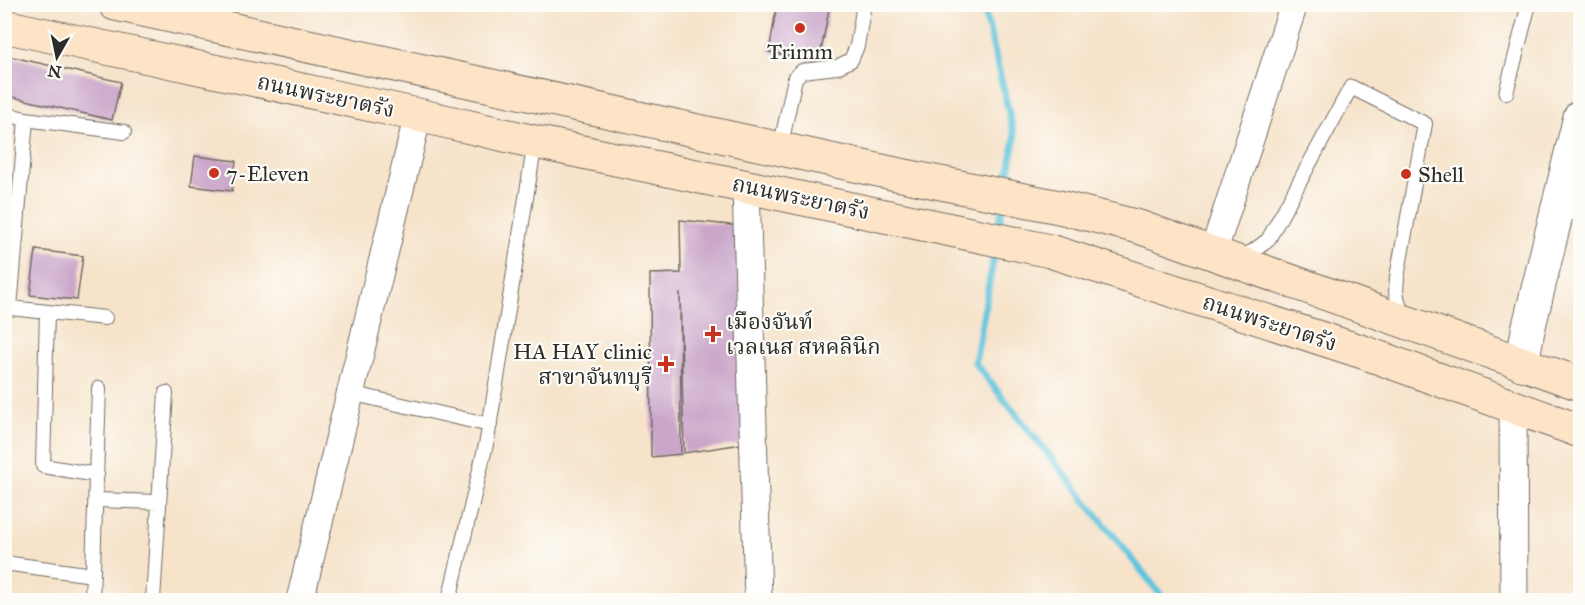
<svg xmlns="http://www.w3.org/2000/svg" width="1585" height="605" viewBox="0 0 1585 605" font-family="'IM FELL Great Primer','Noto Serif Thai',serif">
	<rect width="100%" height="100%" fill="#fdfcf7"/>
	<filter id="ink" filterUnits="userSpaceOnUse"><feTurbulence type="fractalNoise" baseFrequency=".0167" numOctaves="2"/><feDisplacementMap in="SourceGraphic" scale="12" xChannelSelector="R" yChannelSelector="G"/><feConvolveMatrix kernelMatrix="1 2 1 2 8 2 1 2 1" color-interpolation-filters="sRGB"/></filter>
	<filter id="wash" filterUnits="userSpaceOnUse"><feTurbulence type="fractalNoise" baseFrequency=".008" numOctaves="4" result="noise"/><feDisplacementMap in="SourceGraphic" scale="24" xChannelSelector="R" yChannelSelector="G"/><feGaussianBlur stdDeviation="1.35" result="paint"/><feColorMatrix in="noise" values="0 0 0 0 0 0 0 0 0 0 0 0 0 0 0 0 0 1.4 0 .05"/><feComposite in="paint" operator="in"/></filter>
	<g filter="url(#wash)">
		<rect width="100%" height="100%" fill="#f6e3ca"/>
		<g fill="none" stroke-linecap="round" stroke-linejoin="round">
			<path stroke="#5fc4dd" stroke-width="7" d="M 983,4 L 1015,138 L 1006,188
				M 998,232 L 1003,205
				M 995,249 L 975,363 L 1165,600"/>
		</g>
		<g id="blocks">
			<path fill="#caa6ca" d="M 777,4 L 830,4 L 819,62 L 769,52 Z
				M 4,55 L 121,82 L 112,120 L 4,95 Z
				M 195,156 L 236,161 L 232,191 L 191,186 Z
				M 680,220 L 740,226 L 748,443 L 684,453 L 680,293 L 681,454 L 651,457 L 650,274 L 681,273 Z
				M 36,250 L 83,256 L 77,300 L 30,295 Z"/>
		</g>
	</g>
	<g filter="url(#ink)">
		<use href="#blocks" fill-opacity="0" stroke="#726b63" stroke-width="1.5"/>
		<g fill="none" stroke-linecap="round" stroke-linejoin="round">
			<defs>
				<path id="service" d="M 1506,93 L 1529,4
					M 4,114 L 26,119
					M 780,149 L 795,78 L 802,71 L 837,67 L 851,60 L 857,46 L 864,4
					M 1240,257 L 1252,252 L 1268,240 L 1351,87 L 1425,124 L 1397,277 L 1396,292 L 1402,318
					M 47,312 L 43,466 L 97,475
					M 105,318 L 10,308 L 26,119 L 124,132
					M 350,393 L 490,425
					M 96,500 L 159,502
					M 4,563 L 93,575
					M 92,600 L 99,388
					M 153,600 L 166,393
					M 449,600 L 487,440 L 535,142"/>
				<path id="minor" d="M 746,186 L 758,600
					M 1213,253 L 1294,4
					M 1513,407 L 1514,600
					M 300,600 L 418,115"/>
				<path id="tertiary" d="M 1522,364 L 1528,330 L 1580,117"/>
				<path id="secondary" d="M 115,4 L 896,174 L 1059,207 L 1139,227 L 1580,384
					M 4,26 L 418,115 L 535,142 L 1050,251 L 1366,353 L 1580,431"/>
			</defs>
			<use href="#service" stroke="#726b63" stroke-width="16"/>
			<use href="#minor" stroke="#726b63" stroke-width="29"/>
			<use href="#tertiary" stroke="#726b63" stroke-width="35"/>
			<use href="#secondary" stroke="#726b63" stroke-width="35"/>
			<use href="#service" stroke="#fff" stroke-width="14"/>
			<use href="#minor" stroke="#fff" stroke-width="27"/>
			<use href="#tertiary" stroke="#fff" stroke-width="33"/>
			<use href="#secondary" stroke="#fee4c6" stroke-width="33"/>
		</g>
	</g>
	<g fill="#c8321e" stroke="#fdfcf7" stroke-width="2">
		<circle cx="800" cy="28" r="6"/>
		<circle cx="214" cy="173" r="6"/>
		<circle cx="1406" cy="174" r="6"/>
		<path d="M710 325h6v6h6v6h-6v6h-6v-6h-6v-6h6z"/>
		<path d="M663 355h6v6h6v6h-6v6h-6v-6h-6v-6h6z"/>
	</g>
	<g text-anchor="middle" stroke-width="4.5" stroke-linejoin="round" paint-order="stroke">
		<g font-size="22" fill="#2b2b2b" stroke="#fdfcf7" text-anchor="start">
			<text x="800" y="59" text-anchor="middle">Trimm</text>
			<text x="226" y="181">7-Eleven</text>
			<text x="1418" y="182">Shell</text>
			<text x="726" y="329">เมืองจันท์<tspan x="726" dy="25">เวลเนส สหคลินิก</tspan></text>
			<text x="652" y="359" text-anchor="end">HA HAY clinic<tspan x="652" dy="25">สาขาจันทบุรี</tspan></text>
		</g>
		<g font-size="22" fill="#2b2b2b" stroke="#fdfcf7">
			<text transform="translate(326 95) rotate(12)" y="8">ถนนพระยาตรัง</text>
			<text transform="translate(801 197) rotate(12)" y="8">ถนนพระยาตรัง</text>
			<text transform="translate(1270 322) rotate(18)" y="8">ถนนพระยาตรัง</text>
		</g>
	</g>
	<rect width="1585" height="605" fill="none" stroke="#fdfcf7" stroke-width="24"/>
	<g transform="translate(57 57) rotate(189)" stroke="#fdfcf7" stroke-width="4.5" paint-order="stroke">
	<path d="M0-4.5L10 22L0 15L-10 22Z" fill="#2b2b2b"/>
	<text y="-9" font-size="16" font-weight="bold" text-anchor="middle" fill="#2b2b2b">N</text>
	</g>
</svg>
